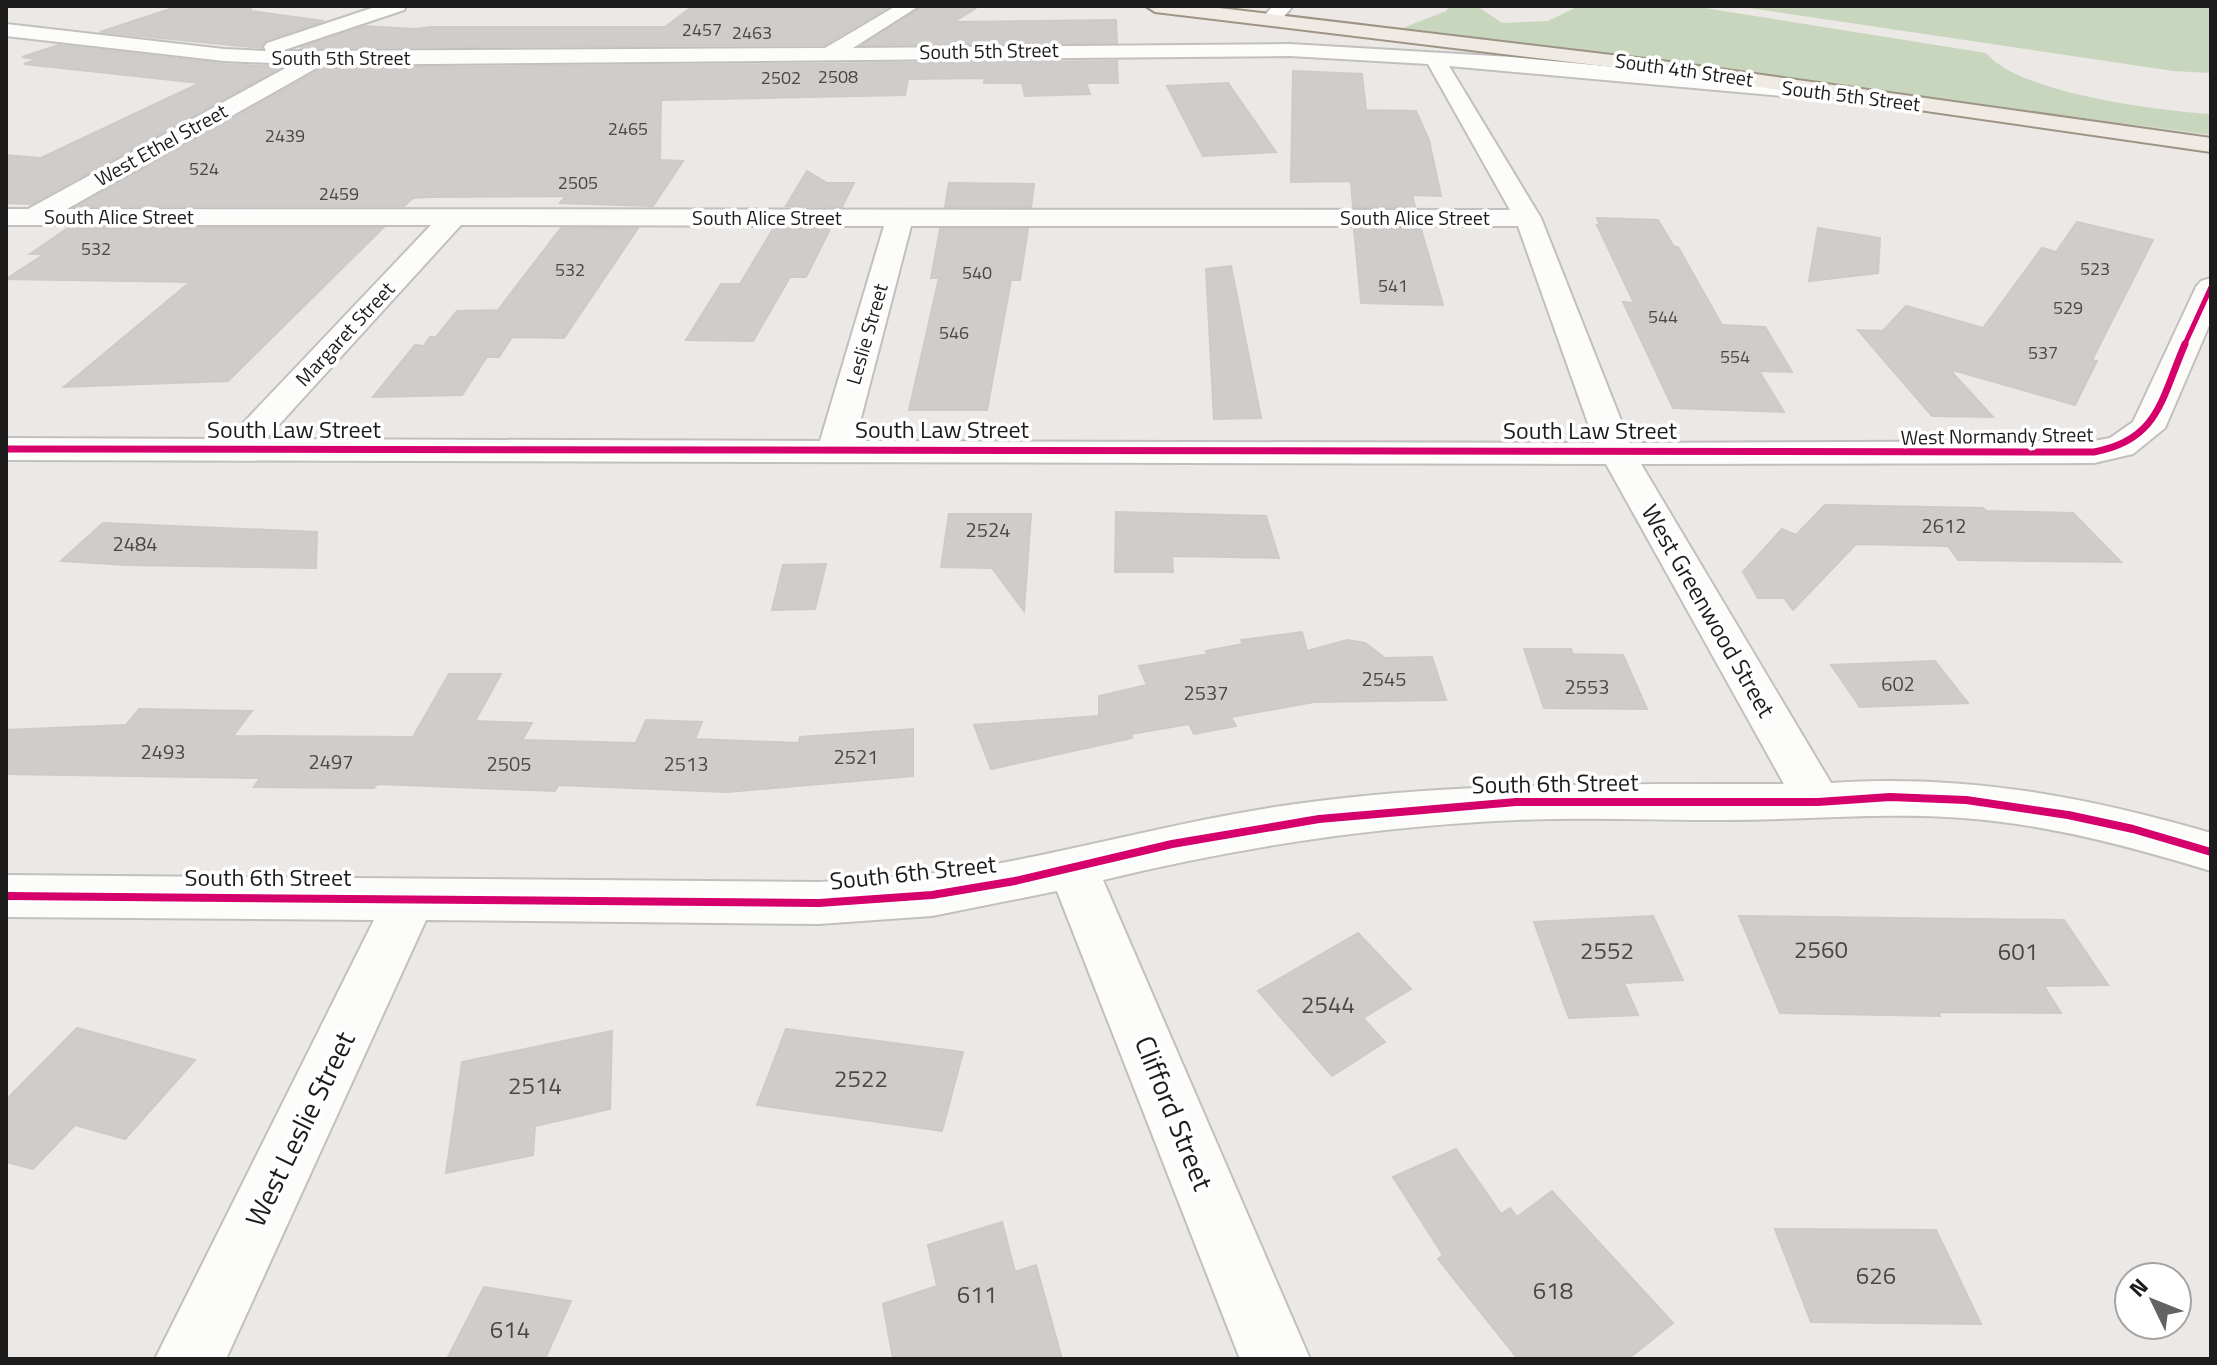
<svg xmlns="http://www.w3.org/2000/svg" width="2217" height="1365" viewBox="0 0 2217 1365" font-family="'Titillium Web',sans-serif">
	<rect width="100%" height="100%" fill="#ebe8e5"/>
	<path fill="#c7d6bd" d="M 1450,6 L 1477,6 L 1502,23 L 1548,21 L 1579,6 L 1692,6 L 1986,53 C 2018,93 2159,111 2211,114 L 2211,135 L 1403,28 L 1446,11 Z
		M 1736,6 L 2211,6 L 2211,73 L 2173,71 Z"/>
	<path fill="#d0ccca" stroke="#cecac7" stroke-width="2" d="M 179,6 L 251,6 L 251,11 L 324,21 L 266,40 L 261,48 L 100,32 Z
		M 693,6 L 890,6 L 824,45 L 300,48 L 364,26 L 415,29 L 430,27 L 665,27 Z
		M 922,6 L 979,6 L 954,22 L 1116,20 L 1117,43 L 863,45 Z
		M 59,45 L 224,64 L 282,67 L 31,204 L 6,203 L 6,155 L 41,158 L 200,83 L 24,64 L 37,59 L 22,57 Z
		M 1117,61 L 1118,83 L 1086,83 L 1090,94 L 1025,96 L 1022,83 L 984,83 L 985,78 L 908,79 L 905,95 L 661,100 L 660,160 L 683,161 L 653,206 L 560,203 L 566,196 L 430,197 L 413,198 L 404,206 L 78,206 L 323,68 Z
		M 1293,71 L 1362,74 L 1366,110 L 1416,111 L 1429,140 L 1441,196 L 1412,195 L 1415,207 L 1353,207 L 1351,181 L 1291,182 Z
		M 1228,83 L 1276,152 L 1203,156 L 1167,86 Z
		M 807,171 L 827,183 L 854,183 L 842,207 L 786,206 Z
		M 949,183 L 1034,184 L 1031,207 L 945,207 Z
		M 1597,218 L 1658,220 L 1674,247 L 1678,247 L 1722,325 L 1765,327 L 1792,372 L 1759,371 L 1784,412 L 1673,408 L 1623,302 L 1634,303 L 1597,225 L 1600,225 Z
		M 2077,222 L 2153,240 L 2092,360 L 2097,361 L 2075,405 L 1949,369 L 1993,417 L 1932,416 L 1858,330 L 1883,331 L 1906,306 L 1983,328 L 2042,248 L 2056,252 Z
		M 68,228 L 383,228 L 228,381 L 64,387 L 190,282 L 6,279 L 45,254 L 30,254 Z
		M 561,228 L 638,228 L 564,338 L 512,337 L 499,357 L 487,357 L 462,395 L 373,397 L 415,345 L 424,346 L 430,337 L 436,337 L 457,311 L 498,310 Z
		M 1818,228 L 1880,238 L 1878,273 L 1809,281 Z
		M 773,229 L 830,229 L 806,277 L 790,277 L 753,341 L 686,340 L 721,284 L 740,284 Z
		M 940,229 L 1028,229 L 1020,280 L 1011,280 L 987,410 L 909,410 L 939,278 L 931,278 Z
		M 1354,229 L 1421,229 L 1443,305 L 1361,303 Z
		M 1231,266 L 1261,418 L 1214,419 L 1206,269 Z
		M 1825,505 L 1983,508 L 1986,511 L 2073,513 L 2121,562 L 1958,560 L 1948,546 L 1856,544 L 1793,610 L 1784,598 L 1758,598 L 1743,572 L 1782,529 L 1796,535 Z
		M 1116,512 L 1266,516 L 1279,558 L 1172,556 L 1173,572 L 1115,572 Z
		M 949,514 L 1031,514 L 1024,611 L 992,568 L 941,567 Z
		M 103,523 L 317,532 L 316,568 L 127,565 L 61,561 Z
		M 826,564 L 815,609 L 772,610 L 783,565 Z
		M 1302,632 L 1307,651 L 1347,640 L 1365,643 L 1385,658 L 1432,657 L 1446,700 L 1314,702 L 1231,717 L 1236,726 L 1194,734 L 1189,724 L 1131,734 L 1132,738 L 991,769 L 974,725 L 1099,716 L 1099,696 L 1147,685 L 1139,666 L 1208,654 L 1206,651 L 1243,644 L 1241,640 Z
		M 1524,649 L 1571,649 L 1573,654 L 1623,655 L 1647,709 L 1544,708 Z
		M 1935,661 L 1968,703 L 1860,707 L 1831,665 Z
		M 449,674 L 501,674 L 475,721 L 532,723 L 522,740 L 636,743 L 646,720 L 702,722 L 695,739 L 799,743 L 800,737 L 913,729 L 913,776 L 727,792 L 558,785 L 555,791 L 377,784 L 374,788 L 254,787 L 260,778 L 6,774 L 6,730 L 126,725 L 139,709 L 252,711 L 233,736 L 413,737 Z
		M 1653,916 L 1683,980 L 1624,983 L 1638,1015 L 1569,1018 L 1534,922 Z
		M 1739,916 L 2064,920 L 2108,985 L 2044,986 L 2061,1013 L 1938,1012 L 1940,1016 L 1780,1013 Z
		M 1358,933 L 1411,989 L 1363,1018 L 1385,1042 L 1332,1076 L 1258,991 Z
		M 77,1028 L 195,1060 L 125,1139 L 75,1125 L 33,1169 L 6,1162 L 6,1100 Z
		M 786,1029 L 963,1052 L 942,1131 L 757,1105 Z
		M 612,1031 L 610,1109 L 535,1126 L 533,1155 L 446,1173 L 462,1062 Z
		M 1456,1149 L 1501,1214 L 1510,1208 L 1517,1217 L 1552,1191 L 1673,1323 L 1628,1359 L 1518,1359 L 1438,1259 L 1443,1255 L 1393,1177 Z
		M 1002,1222 L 1015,1272 L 1036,1265 L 1062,1359 L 893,1359 L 883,1304 L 937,1286 L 928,1245 Z
		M 1775,1229 L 1936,1230 L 1981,1324 L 1811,1322 Z
		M 484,1287 L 571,1301 L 545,1359 L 447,1359 Z"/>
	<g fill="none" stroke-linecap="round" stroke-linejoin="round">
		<defs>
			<path id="street" d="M 378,6 L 406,6 L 404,10 L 281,51 L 825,48 L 896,6 L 919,6 L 853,48 L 1290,44 L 1511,57 L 1792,84 L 1795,89 L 1784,96 L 1449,66 L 1541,218 L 1630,443 L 2094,441 L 2110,438 L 2133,422 L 2196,287 L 2201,281 L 2211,278 L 2211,321 L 2165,428 L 2133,454 L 2094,463 L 1641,464 L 1831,783 C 1964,774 2084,796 2211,833 L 2211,871 C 2131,847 2048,824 1963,818 C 1883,812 1802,820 1722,820 C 1653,820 1584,817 1516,820 C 1377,826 1238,847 1103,880 L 1310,1359 L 1240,1359 L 1057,891 L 932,916 L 819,924 L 426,920 L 226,1359 L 155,1359 L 374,920 L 6,917 L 6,875 L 819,882 C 885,878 952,874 1017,860 C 1118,840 1217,813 1319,801 C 1474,782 1629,784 1784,784 L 1606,464 L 6,460 L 6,438 L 228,439 L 431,225 L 6,225 L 6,209 L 28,209 L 293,64 L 224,61 L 6,36 L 6,24 L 224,49 L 266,51 L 264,47 L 267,43 ZM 1290,56 L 1428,64 L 1510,210 L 67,209 L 322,65 ZM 461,225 L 884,226 L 820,441 L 266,439 ZM 911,226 L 1518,226 L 1595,443 L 855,441 Z
				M 1273,6 L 1293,6 L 1279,22 L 1265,22 L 1262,18 Z"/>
			<path id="primary" d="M 1146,6 L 1202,6 L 1662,61 L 2211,138 L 2211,152 L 1662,73 L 1155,12 Z"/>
		</defs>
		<use href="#street" stroke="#c2c0bf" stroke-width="4"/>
		<use href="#primary" stroke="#9e9485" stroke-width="4"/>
		<use href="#street" fill="#fcfcfb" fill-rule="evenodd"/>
		<use href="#primary" fill="#efeae4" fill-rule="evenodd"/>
		<defs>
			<path id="cycleway-far2" d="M 2184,346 L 2211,287"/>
			<path id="cycleway-far1" d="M 6,449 L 2094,452 C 2159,440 2161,399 2185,344"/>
			<path id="cycleway" d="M 6,896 L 819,903 L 932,895 L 1015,881 L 1172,844 L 1319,819 L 1516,802 L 1818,802 L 1890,797 L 1966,800 L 2068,815 L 2133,829 L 2211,852"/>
		</defs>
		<use href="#cycleway-far2" stroke="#fff" stroke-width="8"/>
		<use href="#cycleway-far1" stroke="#fff" stroke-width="11"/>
		<use href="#cycleway" stroke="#fff" stroke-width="13"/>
		<use href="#cycleway-far2" stroke="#d6006c" stroke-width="5"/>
		<use href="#cycleway-far1" stroke="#d6006c" stroke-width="7"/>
		<use href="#cycleway" stroke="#d6006c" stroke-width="8"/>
	</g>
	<g text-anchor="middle" stroke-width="7" stroke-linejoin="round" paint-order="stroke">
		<g font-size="18" fill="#494848">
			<text x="702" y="36">2457</text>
			<text x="752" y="39">2463</text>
			<text x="838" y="83">2508</text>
			<text x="781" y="84">2502</text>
			<text x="628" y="135">2465</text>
			<text x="285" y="142">2439</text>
			<text x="204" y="175">524</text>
			<text x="578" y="189">2505</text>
			<text x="339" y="200">2459</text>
			<text x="96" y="255">532</text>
			<text x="2095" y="275">523</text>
			<text x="570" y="276">532</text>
			<text x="977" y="279">540</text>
			<text x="1393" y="292">541</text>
			<text x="2068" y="314">529</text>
			<text x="1663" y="323">544</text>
			<text x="954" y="339">546</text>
			<text x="2043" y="359">537</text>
			<text x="1735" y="363">554</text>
		</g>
		<g font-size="20" fill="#1c1c1c" stroke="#fff">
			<text transform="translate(989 51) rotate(-1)" y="7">South 5th Street</text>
			<text x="341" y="65">South 5th Street</text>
			<text transform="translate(1684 70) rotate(8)" y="7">South 4th Street</text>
			<text transform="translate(1851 96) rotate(7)" y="7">South 5th Street</text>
			<text transform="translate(161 145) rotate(-29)" y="7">West Ethel Street</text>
			<text x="119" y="224">South Alice Street</text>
			<text x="767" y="225">South Alice Street</text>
			<text x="1415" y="225">South Alice Street</text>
			<text transform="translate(345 334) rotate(-47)" y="7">Margaret Street</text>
			<text transform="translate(867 334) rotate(-74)" y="7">Leslie Street</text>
			<text transform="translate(1997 436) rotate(-1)" y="7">West Normandy Street</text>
		</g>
		<g font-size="20" fill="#494848">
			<text x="1944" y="533">2612</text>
			<text x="988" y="537">2524</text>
			<text x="135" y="551">2484</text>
			<text x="1384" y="686">2545</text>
			<text x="1898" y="691">602</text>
			<text x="1587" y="694">2553</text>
			<text x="1206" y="700">2537</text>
			<text x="163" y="759">2493</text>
			<text x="856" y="764">2521</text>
			<text x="331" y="769">2497</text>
			<text x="509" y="771">2505</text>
			<text x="686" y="771">2513</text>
		</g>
		<g font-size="24" fill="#1c1c1c" stroke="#fff">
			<text x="294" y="438">South Law Street</text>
			<text x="942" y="438">South Law Street</text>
			<text x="1590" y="439">South Law Street</text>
			<text transform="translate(1708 611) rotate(60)" y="8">West Greenwood Street</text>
			<text transform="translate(1555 784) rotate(-1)" y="8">South 6th Street</text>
			<text transform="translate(913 873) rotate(-6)" y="8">South 6th Street</text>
			<text x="268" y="886">South 6th Street</text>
		</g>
		<g font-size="24" fill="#494848">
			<text x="1821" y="958">2560</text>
			<text x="1607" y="959">2552</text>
			<text x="2018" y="960">601</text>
			<text x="1328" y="1013">2544</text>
			<text x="861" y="1087">2522</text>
			<text x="535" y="1094">2514</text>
			<text x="1876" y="1284">626</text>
			<text x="1553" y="1299">618</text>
			<text x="977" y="1303">611</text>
			<text x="510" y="1338">614</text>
		</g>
		<g font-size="28" fill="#1c1c1c" stroke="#fff">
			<text transform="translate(1174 1113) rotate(68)" y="10">Clifford Street</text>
			<text transform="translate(300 1129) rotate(-64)" y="10">West Leslie Street</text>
		</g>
	</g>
	<rect width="2217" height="1365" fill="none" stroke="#1c1c1c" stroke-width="16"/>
	<g transform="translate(2153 1301) rotate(313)"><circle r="38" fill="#ffffff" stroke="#a4a4a4" stroke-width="2"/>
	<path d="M0-6L14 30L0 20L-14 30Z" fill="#646362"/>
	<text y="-12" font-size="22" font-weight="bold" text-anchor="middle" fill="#1c1c1c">N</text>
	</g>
</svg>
